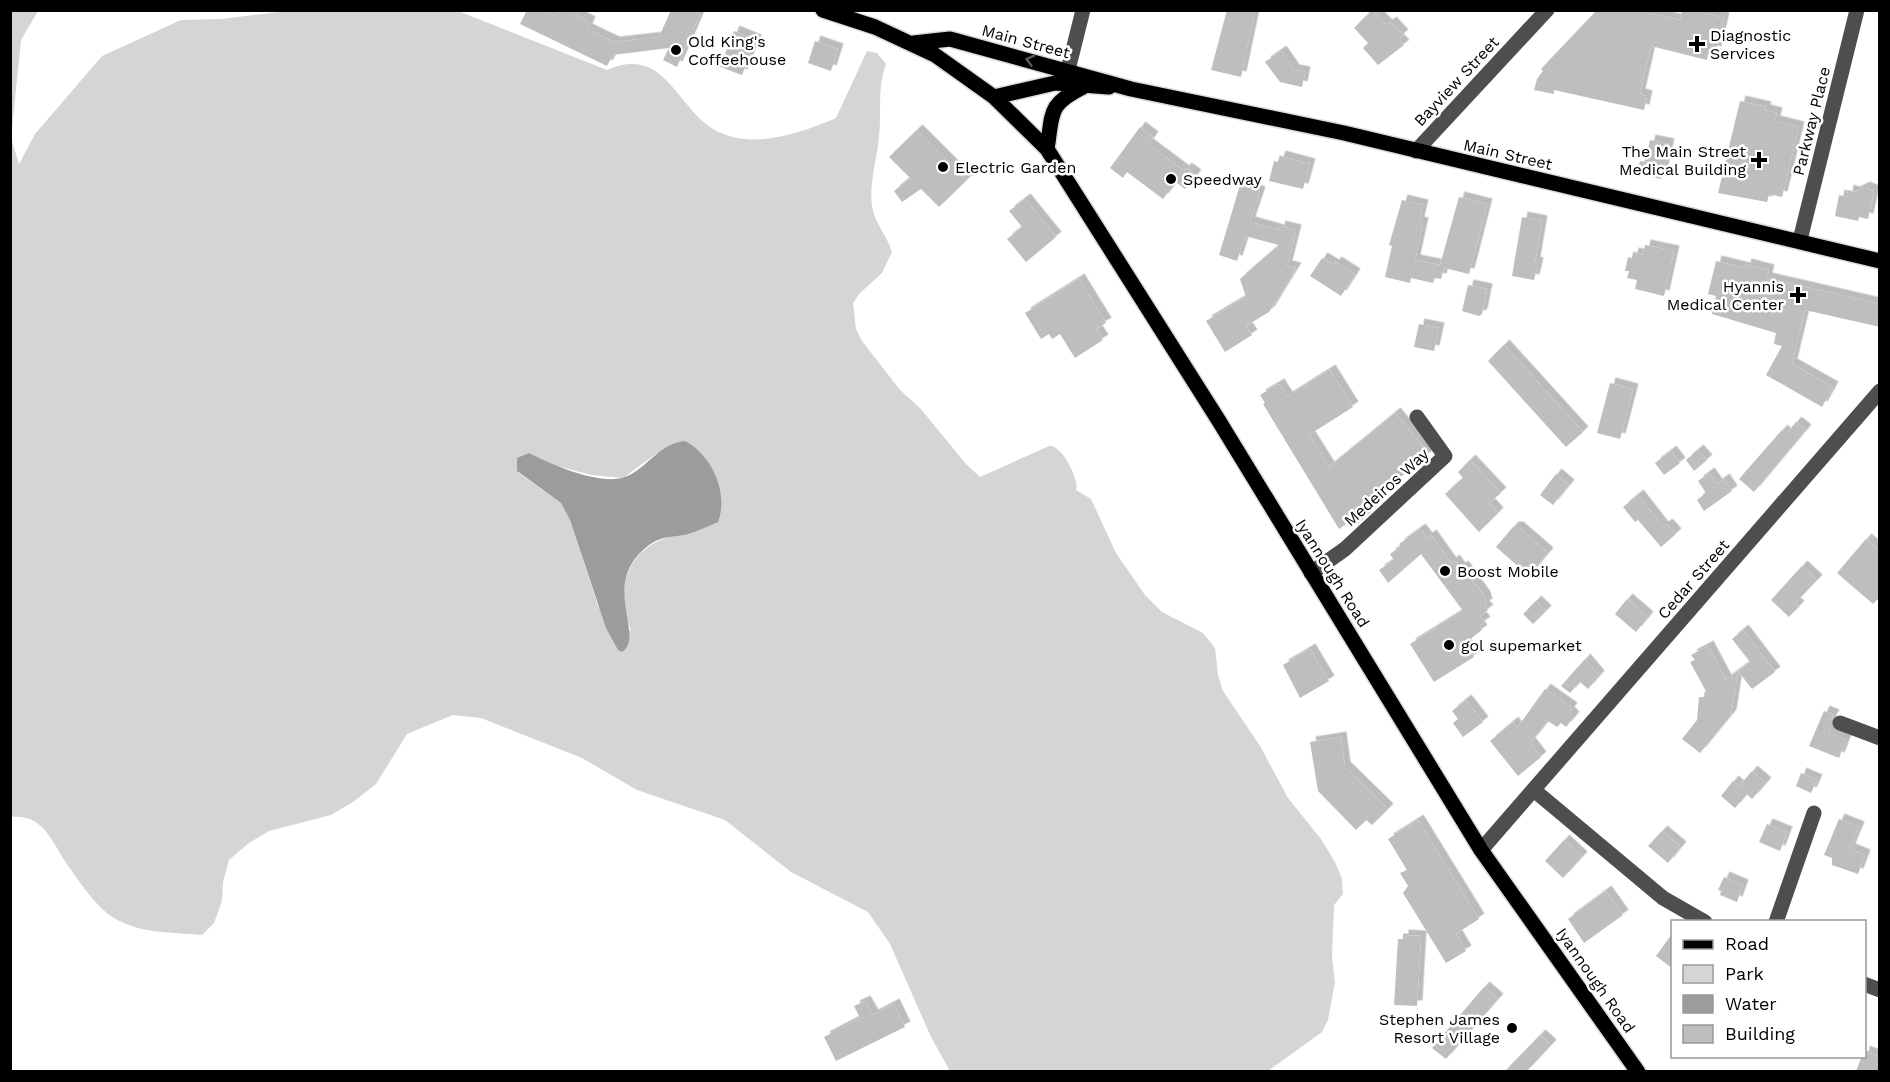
<svg xmlns="http://www.w3.org/2000/svg" width="1890" height="1082" viewBox="0 0 1890 1082" font-family="'Work Sans',sans-serif">
	<defs>
		<filter id="shadow"><feDropShadow dx="5.5" dy="-5.5" stdDeviation="0" flood-color="#0004"/></filter>
	</defs>
	<rect width="100%" height="100%" fill="#fff"/>
	<path fill="#d5d5d5" fill-rule="evenodd" d="M 294,10 L 458,11 L 607,70 C 668,43 676,113 721,133 C 757,149 803,132 836,118 L 867,51 L 877,53 L 886,64 C 877,88 882,111 879,137 C 877,158 869,184 872,206 C 875,224 887,235 892,252 L 882,273 L 860,293 L 853,303 L 856,329 L 862,341 L 900,390 L 920,408 L 966,464 L 980,477 L 1049,446 C 1062,444 1080,481 1076,490 L 1091,499 L 1116,553 L 1145,595 L 1162,612 L 1203,633 L 1215,648 L 1218,675 L 1223,691 L 1260,746 L 1288,798 L 1321,839 L 1335,862 L 1342,879 L 1343,894 L 1334,905 L 1332,956 L 1335,982 L 1328,1020 L 1322,1032 L 1268,1071 L 950,1071 L 931,1037 L 890,944 L 868,912 L 791,872 L 725,820 L 637,790 L 582,758 L 481,718 L 453,715 L 407,734 L 376,784 L 353,802 L 331,815 L 269,831 L 249,843 L 229,860 L 223,882 L 222,901 L 214,923 L 202,935 C 170,932 135,934 108,914 C 92,901 78,880 67,864 C 52,842 43,813 11,817 L 10,11 L 38,11 L 21,40 L 11,138 L 19,164 L 35,134 L 102,56 L 181,20 L 221,19 ZM 657,453 L 669,537 C 624,551 616,591 631,631 L 598,606 L 570,520 L 561,503 L 517,472 L 550,464 L 591,475 L 623,478 Z"/>
	<path fill="#9c9c9c" d="M 685,441 C 712,455 729,493 718,522 C 708,526 698,531 688,534 C 676,537 663,536 652,543 C 596,581 647,636 622,652 L 618,650 L 606,628 L 570,520 L 561,503 L 517,471 L 517,458 L 529,453 C 552,465 597,484 622,478 C 645,472 658,443 685,441 Z"/>
	<path fill="#bebebe" filter="url(#shadow)" d="M 527,10 L 542,10 L 555,16 L 558,10 L 567,10 L 590,22 L 587,29 L 614,42 L 659,37 L 671,10 L 692,10 L 700,14 L 677,67 L 663,60 L 669,48 L 613,55 L 607,66 L 520,24 Z
		M 1227,10 L 1255,10 L 1241,77 L 1211,70 Z
		M 1597,10 L 1633,10 L 1680,20 L 1682,10 L 1691,10 L 1724,18 L 1716,52 L 1709,50 L 1707,60 L 1651,46 L 1640,94 L 1647,96 L 1644,110 L 1554,90 L 1554,94 L 1534,90 L 1537,79 L 1543,71 L 1541,69 Z
		M 1375,13 L 1387,25 L 1391,22 L 1403,35 L 1398,39 L 1404,45 L 1378,65 L 1363,48 L 1368,43 L 1354,28 L 1367,15 L 1370,18 Z
		M 734,31 L 756,40 L 742,75 L 720,67 Z
		M 815,41 L 838,49 L 831,71 L 808,63 Z
		M 1281,51 L 1294,70 L 1305,72 L 1302,87 L 1280,82 L 1265,62 Z
		M 1740,101 L 1766,107 L 1765,110 L 1777,113 L 1775,121 L 1799,127 L 1782,197 L 1769,194 L 1767,202 L 1718,193 Z
		M 1140,127 L 1153,137 L 1148,144 L 1184,171 L 1186,168 L 1196,175 L 1185,189 L 1176,182 L 1163,199 L 1127,172 L 1123,178 L 1110,168 Z
		M 917,130 L 967,180 L 939,207 L 921,189 L 902,202 L 894,191 L 910,178 L 889,157 Z
		M 1650,140 L 1669,144 L 1661,179 L 1637,174 L 1640,161 L 1645,162 Z
		M 1280,156 L 1310,164 L 1303,189 L 1269,181 L 1274,161 L 1278,162 Z
		M 1240,185 L 1260,192 L 1250,222 L 1279,230 L 1280,226 L 1296,230 L 1287,266 L 1296,268 L 1269,312 L 1246,326 L 1252,335 L 1225,352 L 1206,321 L 1246,297 L 1240,279 L 1279,245 L 1245,236 L 1237,261 L 1219,255 Z
		M 1865,187 L 1874,191 L 1868,219 L 1859,217 L 1858,221 L 1835,216 L 1839,195 L 1847,197 L 1848,190 L 1854,192 Z
		M 1459,197 L 1487,204 L 1469,274 L 1444,268 L 1441,279 L 1435,278 L 1433,283 L 1411,278 L 1410,283 L 1385,277 L 1392,246 L 1389,245 L 1402,200 L 1423,205 L 1419,222 L 1423,223 L 1415,260 L 1440,265 Z
		M 1025,199 L 1056,237 L 1026,262 L 1007,239 L 1022,227 L 1009,211 Z
		M 1522,217 L 1542,221 L 1535,262 L 1538,263 L 1534,280 L 1512,276 Z
		M 1645,245 L 1674,251 L 1664,296 L 1635,289 L 1637,280 L 1627,278 L 1629,271 L 1625,271 L 1628,257 L 1632,258 L 1633,253 L 1643,255 Z
		M 1322,258 L 1334,265 L 1336,262 L 1355,274 L 1341,296 L 1310,276 Z
		M 1716,261 L 1745,268 L 1746,264 L 1769,270 L 1767,278 L 1880,304 L 1880,327 L 1805,310 L 1792,364 L 1833,387 L 1822,407 L 1766,375 L 1782,346 L 1774,344 L 1776,333 L 1712,314 L 1716,296 L 1708,294 Z
		M 1079,279 L 1106,323 L 1096,329 L 1103,340 L 1075,358 L 1060,334 L 1052,339 L 1049,334 L 1041,339 L 1025,313 Z
		M 1468,285 L 1487,289 L 1482,314 L 1479,316 L 1462,311 Z
		M 1419,324 L 1439,328 L 1434,351 L 1414,347 Z
		M 1504,345 L 1583,432 L 1566,447 L 1488,361 Z
		M 1330,370 L 1353,407 L 1309,435 L 1329,467 L 1395,413 L 1429,454 L 1371,501 L 1376,507 L 1358,524 L 1354,518 L 1339,529 L 1263,404 L 1265,403 L 1260,395 L 1279,384 L 1287,397 Z
		M 1610,383 L 1633,389 L 1620,439 L 1597,433 Z
		M 1796,422 L 1806,430 L 1754,492 L 1739,479 L 1782,430 L 1786,434 Z
		M 1698,450 L 1707,460 L 1694,471 L 1686,460 Z
		M 1671,451 L 1680,463 L 1664,475 L 1655,463 Z
		M 1470,460 L 1501,493 L 1489,503 L 1498,513 L 1479,532 L 1445,494 L 1463,478 L 1458,472 Z
		M 1709,473 L 1717,484 L 1724,479 L 1732,491 L 1704,511 L 1697,500 L 1706,493 L 1698,481 Z
		M 1556,474 L 1569,485 L 1553,505 L 1540,495 Z
		M 1638,495 L 1663,527 L 1667,524 L 1676,534 L 1661,547 L 1638,520 L 1635,522 L 1623,507 Z
		M 1513,527 L 1518,527 L 1548,553 L 1529,576 L 1496,547 Z
		M 1420,529 L 1427,538 L 1431,535 L 1451,563 L 1454,560 L 1460,568 L 1463,566 L 1485,597 L 1487,604 L 1484,606 L 1488,610 L 1480,616 L 1485,622 L 1479,626 L 1482,630 L 1465,643 L 1474,657 L 1434,682 L 1410,644 L 1463,611 L 1421,554 L 1388,583 L 1379,570 L 1394,560 L 1390,554 L 1401,546 L 1399,544 Z
		M 1866,539 L 1880,551 L 1880,597 L 1873,604 L 1837,573 Z
		M 1802,566 L 1817,580 L 1795,603 L 1799,606 L 1789,617 L 1771,600 Z
		M 1627,599 L 1648,617 L 1636,632 L 1615,614 Z
		M 1536,601 L 1546,611 L 1533,624 L 1523,614 Z
		M 1743,630 L 1775,672 L 1752,689 L 1738,671 L 1731,715 L 1700,753 L 1682,739 L 1697,720 L 1699,697 L 1709,697 L 1690,662 L 1695,660 L 1691,655 L 1708,646 L 1726,680 L 1750,662 L 1732,639 Z
		M 1310,649 L 1329,681 L 1300,698 L 1283,665 Z
		M 1585,659 L 1599,676 L 1588,689 L 1580,682 L 1570,693 L 1561,686 Z
		M 1545,689 L 1572,708 L 1569,712 L 1574,717 L 1566,727 L 1561,723 L 1557,727 L 1548,721 L 1530,743 L 1541,757 L 1518,776 L 1490,741 L 1513,722 L 1517,728 Z
		M 1466,700 L 1483,722 L 1463,737 L 1453,723 L 1458,719 L 1452,711 Z
		M 1824,711 L 1834,715 L 1831,720 L 1829,733 L 1846,740 L 1839,758 L 1809,746 Z
		M 1341,737 L 1345,767 L 1388,809 L 1372,825 L 1366,820 L 1356,830 L 1318,791 L 1310,742 Z
		M 1752,771 L 1766,783 L 1752,799 L 1747,794 L 1735,808 L 1721,796 L 1733,781 L 1739,786 Z
		M 1801,773 L 1817,780 L 1811,793 L 1796,786 Z
		M 1839,819 L 1859,827 L 1850,849 L 1865,855 L 1858,874 L 1832,865 L 1832,858 L 1824,855 Z
		M 1418,820 L 1479,919 L 1456,934 L 1466,951 L 1446,963 L 1403,893 L 1408,886 L 1400,873 L 1407,870 L 1388,839 Z
		M 1767,824 L 1787,832 L 1780,851 L 1759,842 Z
		M 1662,831 L 1681,847 L 1668,863 L 1648,846 Z
		M 1564,840 L 1582,857 L 1563,878 L 1545,861 Z
		M 1724,877 L 1743,885 L 1737,902 L 1720,895 L 1721,891 L 1718,890 Z
		M 1606,891 L 1623,915 L 1584,943 L 1568,919 Z
		M 1672,934 L 1672,968 L 1656,956 Z
		M 1403,935 L 1421,936 L 1417,1006 L 1394,1005 L 1398,939 L 1403,939 Z
		M 1484,987 L 1498,999 L 1446,1059 L 1432,1048 Z
		M 865,1001 L 873,1015 L 894,1004 L 905,1027 L 836,1061 L 824,1037 L 860,1018 L 854,1006 Z
		M 1540,1035 L 1551,1045 L 1527,1071 L 1505,1071 Z
		M 1864,1051 L 1880,1057 L 1880,1071 L 1856,1071 L 1862,1056 L 1864,1056 Z"/>
	<g fill="none" stroke-linecap="round" stroke-linejoin="round">
		<defs>
			<path id="major" d="M 823,10 L 875,27 L 935,55 L 994,97 L 1047,149 L 1219,421 L 1481,850 L 1638,1072
				M 914,43 L 950,39 L 1131,89 L 1344,133 L 1880,261
				M 994,97 L 1055,83 L 1109,87
				M 1047,149 C 1053,113 1047,105 1083,87"/>
		</defs>
		<use href="#major" stroke="#dbdbdb" stroke-width="18"/>
		<path stroke="#4e4e4e" stroke-width="15" d="M 1068,70 L 1083,10
			M 1416,151 L 1547,10
			M 1800,240 L 1857,10
			M 1311,573 L 1345,549 L 1445,456 L 1417,417
			M 1840,723 L 1880,738
			M 1535,791 L 1663,898 L 1705,922
			M 1481,850 L 1880,391
			M 1776,922 L 1814,813
			M 1864,984 L 1880,990"/>
		<use href="#major" stroke="#000" stroke-width="15"/>
	</g>
	<defs><path id="oneway-chevron" d="M-2-3.5L2.5 0L-2 3.5" fill="none" stroke-width="1.6" stroke-linecap="round" stroke-linejoin="round" transform="scale(1.5)"/></defs>
	<use stroke="#595959" href="#oneway-chevron" transform="translate(1030 60) rotate(-165)"/>
	<g fill="#000" stroke="#fff" stroke-width="2">
		<path d="M1694 35h6v6h6v6h-6v6h-6v-6h-6v-6h6z"/>
		<circle cx="676" cy="50" r="6"/>
		<path d="M1756 151h6v6h6v6h-6v6h-6v-6h-6v-6h6z"/>
		<circle cx="943" cy="167" r="6"/>
		<circle cx="1171" cy="179" r="6"/>
		<path d="M1795 286h6v6h6v6h-6v6h-6v-6h-6v-6h6z"/>
		<circle cx="1445" cy="571" r="6"/>
		<circle cx="1449" cy="645" r="6"/>
		<circle cx="1512" cy="1028" r="6"/>
	</g>
	<g text-anchor="middle" stroke-width="5" stroke-linejoin="round" paint-order="stroke">
		<g font-size="16" fill="#000" stroke="#fff" text-anchor="start">
			<text x="1710" y="41">Diagnostic<tspan x="1710" dy="18">Services</tspan></text>
			<text x="688" y="47">Old King's<tspan x="688" dy="18">Coffeehouse</tspan></text>
			<text x="1746" y="157" text-anchor="end">The Main Street<tspan x="1746" dy="18">Medical Building</tspan></text>
			<text x="955" y="173">Electric Garden</text>
			<text x="1183" y="185">Speedway</text>
			<text x="1784" y="292" text-anchor="end">Hyannis<tspan x="1784" dy="18">Medical Center</tspan></text>
			<text x="1457" y="577">Boost Mobile</text>
			<text x="1461" y="651">gol supemarket</text>
			<text x="1500" y="1025" text-anchor="end">Stephen James<tspan x="1500" dy="18">Resort Village</tspan></text>
		</g>
		<g font-size="16" fill="#000" stroke="#fff">
			<text transform="translate(1026 41) rotate(15)" y="6">Main Street</text>
			<text transform="translate(1456 81) rotate(-47)" y="6">Bayview Street</text>
			<text transform="translate(1811 121) rotate(-76)" y="6">Parkway Place</text>
			<text transform="translate(1508 154) rotate(13)" y="6">Main Street</text>
			<text transform="translate(1386 487) rotate(-42)" y="6">Medeiros Way</text>
			<text transform="translate(1333 573) rotate(58)" y="6">Iyannough Road</text>
			<text transform="translate(1693 579) rotate(-49)" y="6">Cedar Street</text>
			<text transform="translate(1596 980) rotate(55)" y="6">Iyannough Road</text>
		</g>
	</g>
	<rect width="1890" height="1082" fill="none" stroke="#000000" stroke-width="24"/>
	<rect x="1671" y="920" width="195" height="138" fill="#ffffff" stroke="#999999" stroke-width="1.5"/>
	<rect x="1683" y="940" width="30" height="9" fill="#000000" stroke="#999999" stroke-width="1.5"/>
	<text x="1725" y="950" font-size="18" fill="#000000">Road</text>
	<rect x="1683" y="965" width="30" height="18" fill="#d5d5d5" stroke="#999999" stroke-width="1.5"/>
	<text x="1725" y="980" font-size="18" fill="#000000">Park</text>
	<rect x="1683" y="995" width="30" height="18" fill="#9c9c9c" stroke="#999999" stroke-width="1.5"/>
	<text x="1725" y="1010" font-size="18" fill="#000000">Water</text>
	<rect x="1683" y="1025" width="30" height="18" fill="#bebebe" stroke="#999999" stroke-width="1.5"/>
	<text x="1725" y="1040" font-size="18" fill="#000000">Building</text>
</svg>
